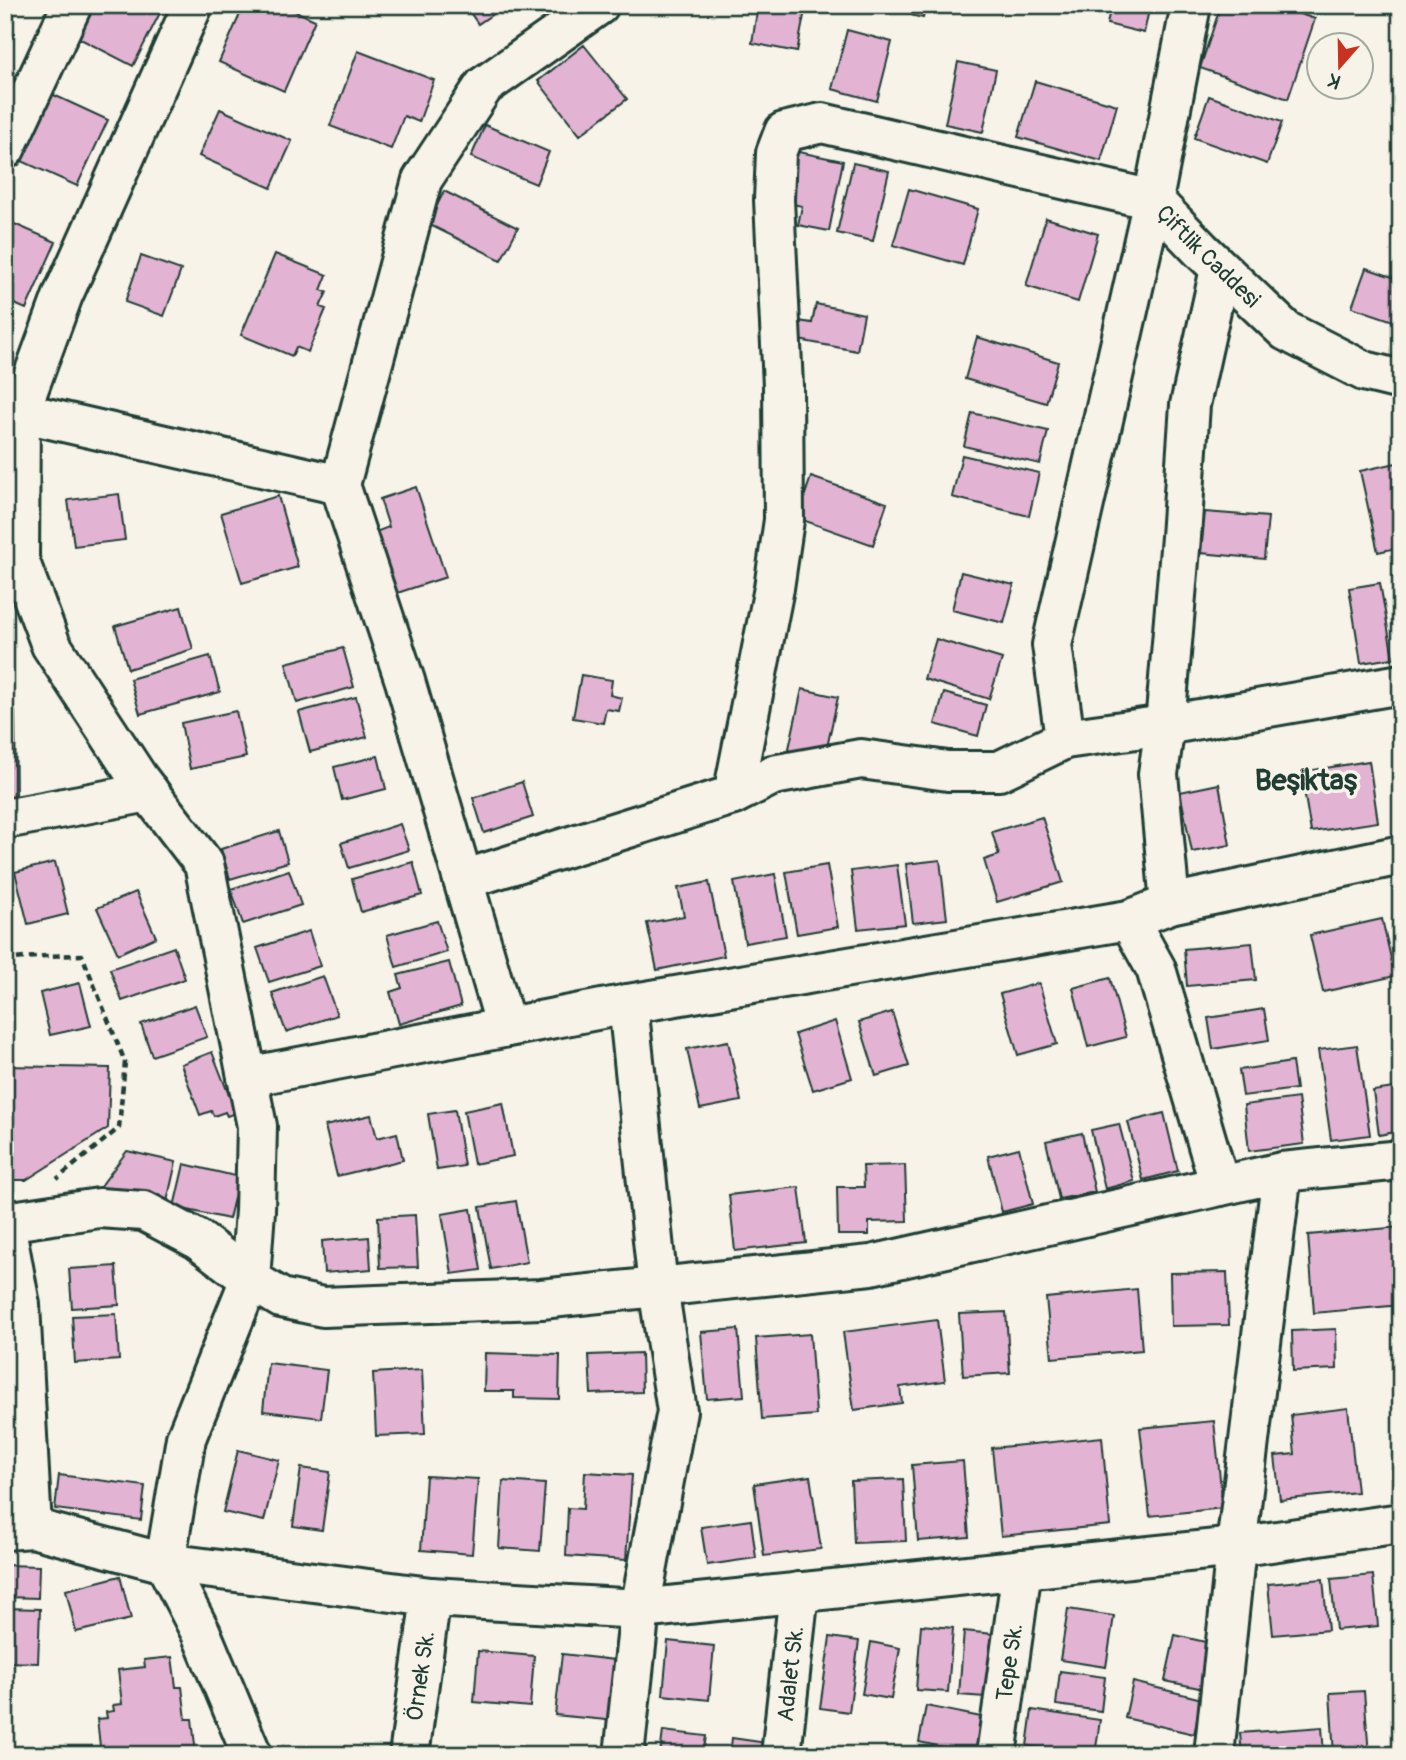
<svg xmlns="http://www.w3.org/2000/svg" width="1406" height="1760" viewBox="0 0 1406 1760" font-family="Pangolin,sans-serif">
	<rect width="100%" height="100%" fill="#f7f3e8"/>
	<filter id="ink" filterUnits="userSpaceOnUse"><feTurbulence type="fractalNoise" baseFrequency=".0143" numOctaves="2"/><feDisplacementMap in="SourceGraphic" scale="14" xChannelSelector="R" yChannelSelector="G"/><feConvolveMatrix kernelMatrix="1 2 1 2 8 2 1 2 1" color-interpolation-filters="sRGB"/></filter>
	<g filter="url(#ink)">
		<path fill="#e3b3d3" stroke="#1f3d34" stroke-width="2" d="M 76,5 L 164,5 L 133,66 L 63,30 Z
			M 244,5 L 282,5 L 315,20 L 284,91 L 219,62 Z
			M 465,5 L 506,5 L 478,24 Z
			M 758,5 L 806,5 L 797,52 L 752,43 Z
			M 912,5 L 926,5 L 923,18 L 910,15 Z
			M 937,5 L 965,5 L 964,11 Z
			M 1111,5 L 1150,5 L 1144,33 L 1107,24 Z
			M 1221,5 L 1273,5 L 1315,19 L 1288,99 L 1200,68 Z
			M 847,30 L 892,42 L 877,101 L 832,89 Z
			M 584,45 L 627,99 L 580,135 L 538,81 Z
			M 358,51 L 434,80 L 419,122 L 404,116 L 391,149 L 330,126 Z
			M 958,62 L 996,70 L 983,132 L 945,124 Z
			M 1035,81 L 1117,105 L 1101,161 L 1018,137 Z
			M 43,90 L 108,120 L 77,186 L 13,157 Z
			M 1209,96 L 1282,122 L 1267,164 L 1194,138 Z
			M 220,109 L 292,141 L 271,188 L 199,156 Z
			M 485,125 L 549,152 L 536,184 L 471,157 Z
			M 789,150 L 843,161 L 829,231 L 798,225 L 802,206 L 779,201 Z
			M 853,163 L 889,171 L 873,241 L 837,233 Z
			M 909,189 L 978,209 L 963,265 L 893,245 Z
			M 444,191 L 518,228 L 501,260 L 428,224 Z
			M 1046,218 L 1098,234 L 1078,302 L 1026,286 Z
			M 5,220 L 56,242 L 26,309 L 5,300 Z
			M 275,254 L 327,275 L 321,290 L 327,292 L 320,307 L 326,309 L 308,352 L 296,347 L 292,356 L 241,335 Z
			M 141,256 L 181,270 L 164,316 L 125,302 Z
			M 1366,268 L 1401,280 L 1401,316 L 1399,323 L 1352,307 Z
			M 816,304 L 864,314 L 857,351 L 788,338 L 792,320 L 812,323 Z
			M 977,337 L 1058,362 L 1046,403 L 965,379 Z
			M 972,413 L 1048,431 L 1040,464 L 964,446 Z
			M 962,455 L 1039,473 L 1029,516 L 952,497 Z
			M 1401,462 L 1401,547 L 1378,552 L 1360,471 Z
			M 811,477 L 887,503 L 873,545 L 797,518 Z
			M 416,487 L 446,577 L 385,597 L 365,536 L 389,527 L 380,499 Z
			M 119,494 L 125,540 L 74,546 L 68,500 Z
			M 278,496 L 298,567 L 242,583 L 221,513 Z
			M 1205,512 L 1268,517 L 1264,559 L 1201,553 Z
			M 961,572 L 1014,585 L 1004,623 L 952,610 Z
			M 1380,583 L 1393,658 L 1361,663 L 1349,588 Z
			M 181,607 L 193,649 L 128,669 L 115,626 Z
			M 936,639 L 1002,659 L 989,699 L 924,679 Z
			M 343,648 L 354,687 L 297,703 L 286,663 Z
			M 210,656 L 220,692 L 140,714 L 130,679 Z
			M 581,675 L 612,680 L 610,695 L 622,698 L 619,711 L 606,709 L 603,723 L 573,718 Z
			M 802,689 L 838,697 L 824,761 L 788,753 Z
			M 944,693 L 986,705 L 978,736 L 935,724 Z
			M 356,697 L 367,737 L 310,752 L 299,712 Z
			M 236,711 L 246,757 L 190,769 L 181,723 Z
			M 5,712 L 15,712 L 16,803 L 5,803 Z
			M 1401,741 L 1401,784 L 1394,743 Z
			M 378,756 L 386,789 L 342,800 L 334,767 Z
			M 1369,761 L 1378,822 L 1311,832 L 1301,772 Z
			M 522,782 L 533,817 L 484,833 L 473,798 Z
			M 1219,784 L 1230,845 L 1192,852 L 1180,792 Z
			M 1042,817 L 1063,882 L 997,902 L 984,860 L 999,855 L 992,832 Z
			M 400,824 L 409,850 L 349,868 L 341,843 Z
			M 279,831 L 288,862 L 230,879 L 221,849 Z
			M 940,860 L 947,919 L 913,923 L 906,864 Z
			M 55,862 L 68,914 L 28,924 L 15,872 Z
			M 413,862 L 422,895 L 361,912 L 352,879 Z
			M 827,865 L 838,927 L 797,934 L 786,872 Z
			M 897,865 L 905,924 L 858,929 L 851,871 Z
			M 289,870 L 301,905 L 243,924 L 231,889 Z
			M 775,874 L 786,936 L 745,943 L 734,882 Z
			M 709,882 L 724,956 L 657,970 L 647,923 L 684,916 L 678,888 Z
			M 136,892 L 156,937 L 118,954 L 97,908 Z
			M 1382,919 L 1395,976 L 1323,992 L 1310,935 Z
			M 437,921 L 447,952 L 396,967 L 387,935 Z
			M 309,931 L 320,966 L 269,982 L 257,948 Z
			M 1252,943 L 1256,980 L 1187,986 L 1184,949 Z
			M 174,947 L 185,979 L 122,1001 L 110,969 Z
			M 449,962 L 461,1006 L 399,1024 L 390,992 L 402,988 L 398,975 Z
			M 323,976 L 337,1015 L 286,1032 L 272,993 Z
			M 1110,978 L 1126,1037 L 1088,1047 L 1073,988 Z
			M 80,983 L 91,1026 L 50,1035 L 40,993 Z
			M 1039,983 L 1057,1044 L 1018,1055 L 1000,994 Z
			M 195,1005 L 207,1037 L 152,1056 L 141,1024 Z
			M 1264,1009 L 1269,1040 L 1213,1049 L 1208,1018 Z
			M 892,1012 L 909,1066 L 876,1076 L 859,1022 Z
			M 835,1021 L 852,1078 L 813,1090 L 795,1034 Z
			M 728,1041 L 741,1101 L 700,1109 L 687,1049 Z
			M 1357,1045 L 1370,1135 L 1331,1140 L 1318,1050 Z
			M 212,1052 L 236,1113 L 227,1116 L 225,1112 L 214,1116 L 211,1111 L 200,1115 L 181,1064 Z
			M 1292,1062 L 1296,1089 L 1243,1096 L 1239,1070 Z
			M 5,1066 L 110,1068 L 108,1128 L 26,1180 L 12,1180 L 14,1136 L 5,1135 Z
			M 1401,1087 L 1401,1131 L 1379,1135 L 1373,1091 Z
			M 1298,1098 L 1304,1144 L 1249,1151 L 1244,1105 Z
			M 503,1103 L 513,1156 L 474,1164 L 464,1111 Z
			M 455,1110 L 464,1166 L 437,1170 L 428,1114 Z
			M 1164,1113 L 1178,1171 L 1143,1180 L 1128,1122 Z
			M 371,1115 L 377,1138 L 397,1133 L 403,1160 L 337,1176 L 325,1126 Z
			M 1119,1124 L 1134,1181 L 1105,1189 L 1091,1130 Z
			M 1082,1133 L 1095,1192 L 1059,1199 L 1046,1141 Z
			M 1019,1148 L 1033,1204 L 1002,1212 L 988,1156 Z
			M 127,1151 L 176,1162 L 166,1206 L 98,1190 Z
			M 184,1164 L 239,1177 L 229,1219 L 174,1207 Z
			M 905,1165 L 907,1221 L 869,1222 L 869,1235 L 838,1235 L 837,1187 L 864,1187 L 863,1166 Z
			M 799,1187 L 806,1243 L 735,1251 L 729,1195 Z
			M 516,1201 L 527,1262 L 491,1269 L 480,1207 Z
			M 471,1209 L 481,1270 L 452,1274 L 442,1214 Z
			M 415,1215 L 418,1267 L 380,1268 L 378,1217 Z
			M 1401,1227 L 1401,1305 L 1314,1313 L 1308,1235 Z
			M 369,1237 L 371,1269 L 324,1273 L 322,1241 Z
			M 116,1266 L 119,1305 L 72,1308 L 69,1269 Z
			M 1227,1272 L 1229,1325 L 1171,1326 L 1170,1273 Z
			M 1137,1289 L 1142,1350 L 1052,1358 L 1046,1298 Z
			M 1006,1312 L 1010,1373 L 963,1376 L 959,1314 Z
			M 116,1314 L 119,1360 L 75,1363 L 72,1316 Z
			M 937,1320 L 945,1381 L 900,1387 L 902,1403 L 854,1410 L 843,1332 Z
			M 738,1329 L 744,1396 L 707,1399 L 701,1332 Z
			M 1336,1329 L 1337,1369 L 1293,1371 L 1292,1331 Z
			M 810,1334 L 816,1415 L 762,1419 L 756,1338 Z
			M 485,1353 L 560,1355 L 559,1399 L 514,1398 L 514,1391 L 484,1391 Z
			M 641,1353 L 642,1392 L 591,1394 L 589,1355 Z
			M 268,1363 L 327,1370 L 321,1418 L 263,1411 Z
			M 422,1370 L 425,1434 L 376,1436 L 373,1373 Z
			M 1348,1408 L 1357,1492 L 1280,1500 L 1275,1456 L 1295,1454 L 1291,1415 Z
			M 1214,1421 L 1223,1508 L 1150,1516 L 1140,1428 Z
			M 1102,1437 L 1110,1525 L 1001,1536 L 992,1448 Z
			M 238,1450 L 279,1460 L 264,1521 L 223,1512 Z
			M 963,1461 L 969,1537 L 918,1541 L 912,1465 Z
			M 301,1468 L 330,1472 L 322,1530 L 293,1526 Z
			M 585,1472 L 632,1475 L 626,1560 L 566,1556 L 568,1508 L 583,1509 Z
			M 59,1475 L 145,1486 L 141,1520 L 55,1509 Z
			M 426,1476 L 478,1479 L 472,1554 L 421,1550 Z
			M 810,1476 L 821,1549 L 764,1556 L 754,1484 Z
			M 903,1479 L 906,1541 L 854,1543 L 851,1481 Z
			M 503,1481 L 545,1484 L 540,1551 L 499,1548 Z
			M 751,1520 L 756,1558 L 707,1565 L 701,1527 Z
			M 5,1565 L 39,1566 L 38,1598 L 5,1597 Z
			M 1373,1575 L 1378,1626 L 1336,1630 L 1331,1579 Z
			M 120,1576 L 131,1619 L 76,1632 L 66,1590 Z
			M 1323,1579 L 1328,1630 L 1273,1635 L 1268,1584 Z
			M 5,1608 L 40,1609 L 38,1663 L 5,1662 Z
			M 1068,1609 L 1114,1616 L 1106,1667 L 1060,1660 Z
			M 921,1625 L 953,1628 L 948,1692 L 916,1690 Z
			M 964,1631 L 1003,1635 L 998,1698 L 959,1695 Z
			M 1175,1635 L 1214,1644 L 1204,1689 L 1165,1681 Z
			M 830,1637 L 859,1641 L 849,1712 L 820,1708 Z
			M 668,1641 L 714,1646 L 709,1700 L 663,1695 Z
			M 871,1642 L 900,1648 L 891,1699 L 862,1694 Z
			M 478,1651 L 534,1656 L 530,1707 L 474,1702 Z
			M 562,1654 L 623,1661 L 616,1721 L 555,1715 Z
			M 172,1657 L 176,1687 L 182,1687 L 186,1719 L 192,1719 L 196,1754 L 101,1755 L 97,1719 L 107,1718 L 106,1712 L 114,1711 L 113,1705 L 122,1704 L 118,1670 L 145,1667 L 144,1660 Z
			M 1060,1671 L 1105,1677 L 1101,1711 L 1056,1705 Z
			M 1133,1682 L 1202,1699 L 1194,1734 L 1125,1718 Z
			M 1364,1691 L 1369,1755 L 1334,1755 L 1330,1693 Z
			M 926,1706 L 996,1720 L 981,1755 L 919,1742 Z
			M 1032,1710 L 1100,1720 L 1095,1755 L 1027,1746 Z
			M 1322,1727 L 1324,1755 L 1242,1755 L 1240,1733 Z
			M 663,1731 L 706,1736 L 703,1755 L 660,1755 Z
			M 732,1738 L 781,1745 L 780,1755 L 730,1755 Z
			M 455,1746 L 511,1751 L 511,1755 L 455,1755 Z"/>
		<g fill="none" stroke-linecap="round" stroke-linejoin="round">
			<defs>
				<g id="minor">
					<path d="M 193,5 L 63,295 L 20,412 L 19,560 L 51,645 L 138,778 L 204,864 L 257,1126 L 255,1211 L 250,1279 L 186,1438 L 165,1563 L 201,1633 L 252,1755"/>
					<path d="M 5,149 L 72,5"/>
					<path id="s1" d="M 1153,200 L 1201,250 L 1286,331 L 1364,371 L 1401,380"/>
					<path d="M 5,415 L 20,412 L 340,485"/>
					<path d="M 1065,739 L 1052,645 L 1153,200 L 1191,5"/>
					<path d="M 733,795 L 774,588 L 784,520 L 783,386 L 774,200 L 776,153 L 784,132 L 822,123 L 1153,200"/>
					<path d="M 5,819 L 149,792"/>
					<path d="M 463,880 L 733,795 L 773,775 L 861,759 L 948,771 L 999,771 L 1065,739 L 1165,725 L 1401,684"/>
					<path d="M 1170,904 L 1158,774 L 1165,725 L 1181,537 L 1190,405 L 1220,269"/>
					<path d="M 1129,920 L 1156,969 L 1220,1186"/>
					<path d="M 506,1027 L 405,681 L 340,485 L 422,180 L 484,86 L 599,5"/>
					<path d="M 247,1077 L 628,1004 L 1129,920 L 1170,904 L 1401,855"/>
					<path d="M 5,1222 L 99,1208 L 144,1211 L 197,1239 L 250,1279 L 281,1298 L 323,1307 L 541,1299 L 871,1265 L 1282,1172 L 1401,1160"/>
					<path d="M 5,1223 L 20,1305 L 32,1528"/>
					<path d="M 5,1530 L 32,1528 L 165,1563 L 431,1597 L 640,1609 L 1236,1547 L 1401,1523"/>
					<path id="s2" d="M 409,1755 L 431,1597"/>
					<path d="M 624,1755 L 640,1609 L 677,1411 L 658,1287 L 628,1004"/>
					<path id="s3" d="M 781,1755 L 799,1592"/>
					<path id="s4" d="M 996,1755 L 1022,1569"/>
					<path d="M 1214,1755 L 1236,1547 L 1282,1172"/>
				</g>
			</defs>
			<use href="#minor" stroke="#1f3d34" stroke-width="44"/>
			<path stroke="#1f3d34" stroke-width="4.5" stroke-dasharray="7 5" stroke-linecap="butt" d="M 5,960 L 45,956 L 82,955 L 125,1062 L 119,1128 L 57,1179"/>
			<use href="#minor" stroke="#f7f3e8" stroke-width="38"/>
		</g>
	</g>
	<g text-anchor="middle" stroke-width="7" stroke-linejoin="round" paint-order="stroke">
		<g font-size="23" fill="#1f3d34" stroke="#f7f3e8">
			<text dy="8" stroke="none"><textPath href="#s1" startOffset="79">Çiftlik Caddesi</textPath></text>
			<text dy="8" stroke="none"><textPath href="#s4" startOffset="94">Tepe Sk.</textPath></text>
			<text dy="8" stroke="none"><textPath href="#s3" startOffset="82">Adalet Sk.</textPath></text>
			<text dy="8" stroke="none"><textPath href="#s2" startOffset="80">Örnek Sk.</textPath></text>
		</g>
		<g font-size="30" font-weight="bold" fill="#1f3d34" stroke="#f7f3e8">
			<text x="1306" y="790">Beşiktaş</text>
		</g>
	</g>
	<rect width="1406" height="1760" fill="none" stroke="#f7f3e8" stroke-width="28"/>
	<rect x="14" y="14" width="1378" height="1732" fill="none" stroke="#1f3d34" stroke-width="2.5" filter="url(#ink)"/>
	<g transform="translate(1340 66) rotate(200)"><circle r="33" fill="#f7f3e8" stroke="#a1aaa0" stroke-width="2"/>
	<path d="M0-5L12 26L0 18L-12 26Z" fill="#c8321e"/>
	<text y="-10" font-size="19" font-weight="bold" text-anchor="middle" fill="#1f3d34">K</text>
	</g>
</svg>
